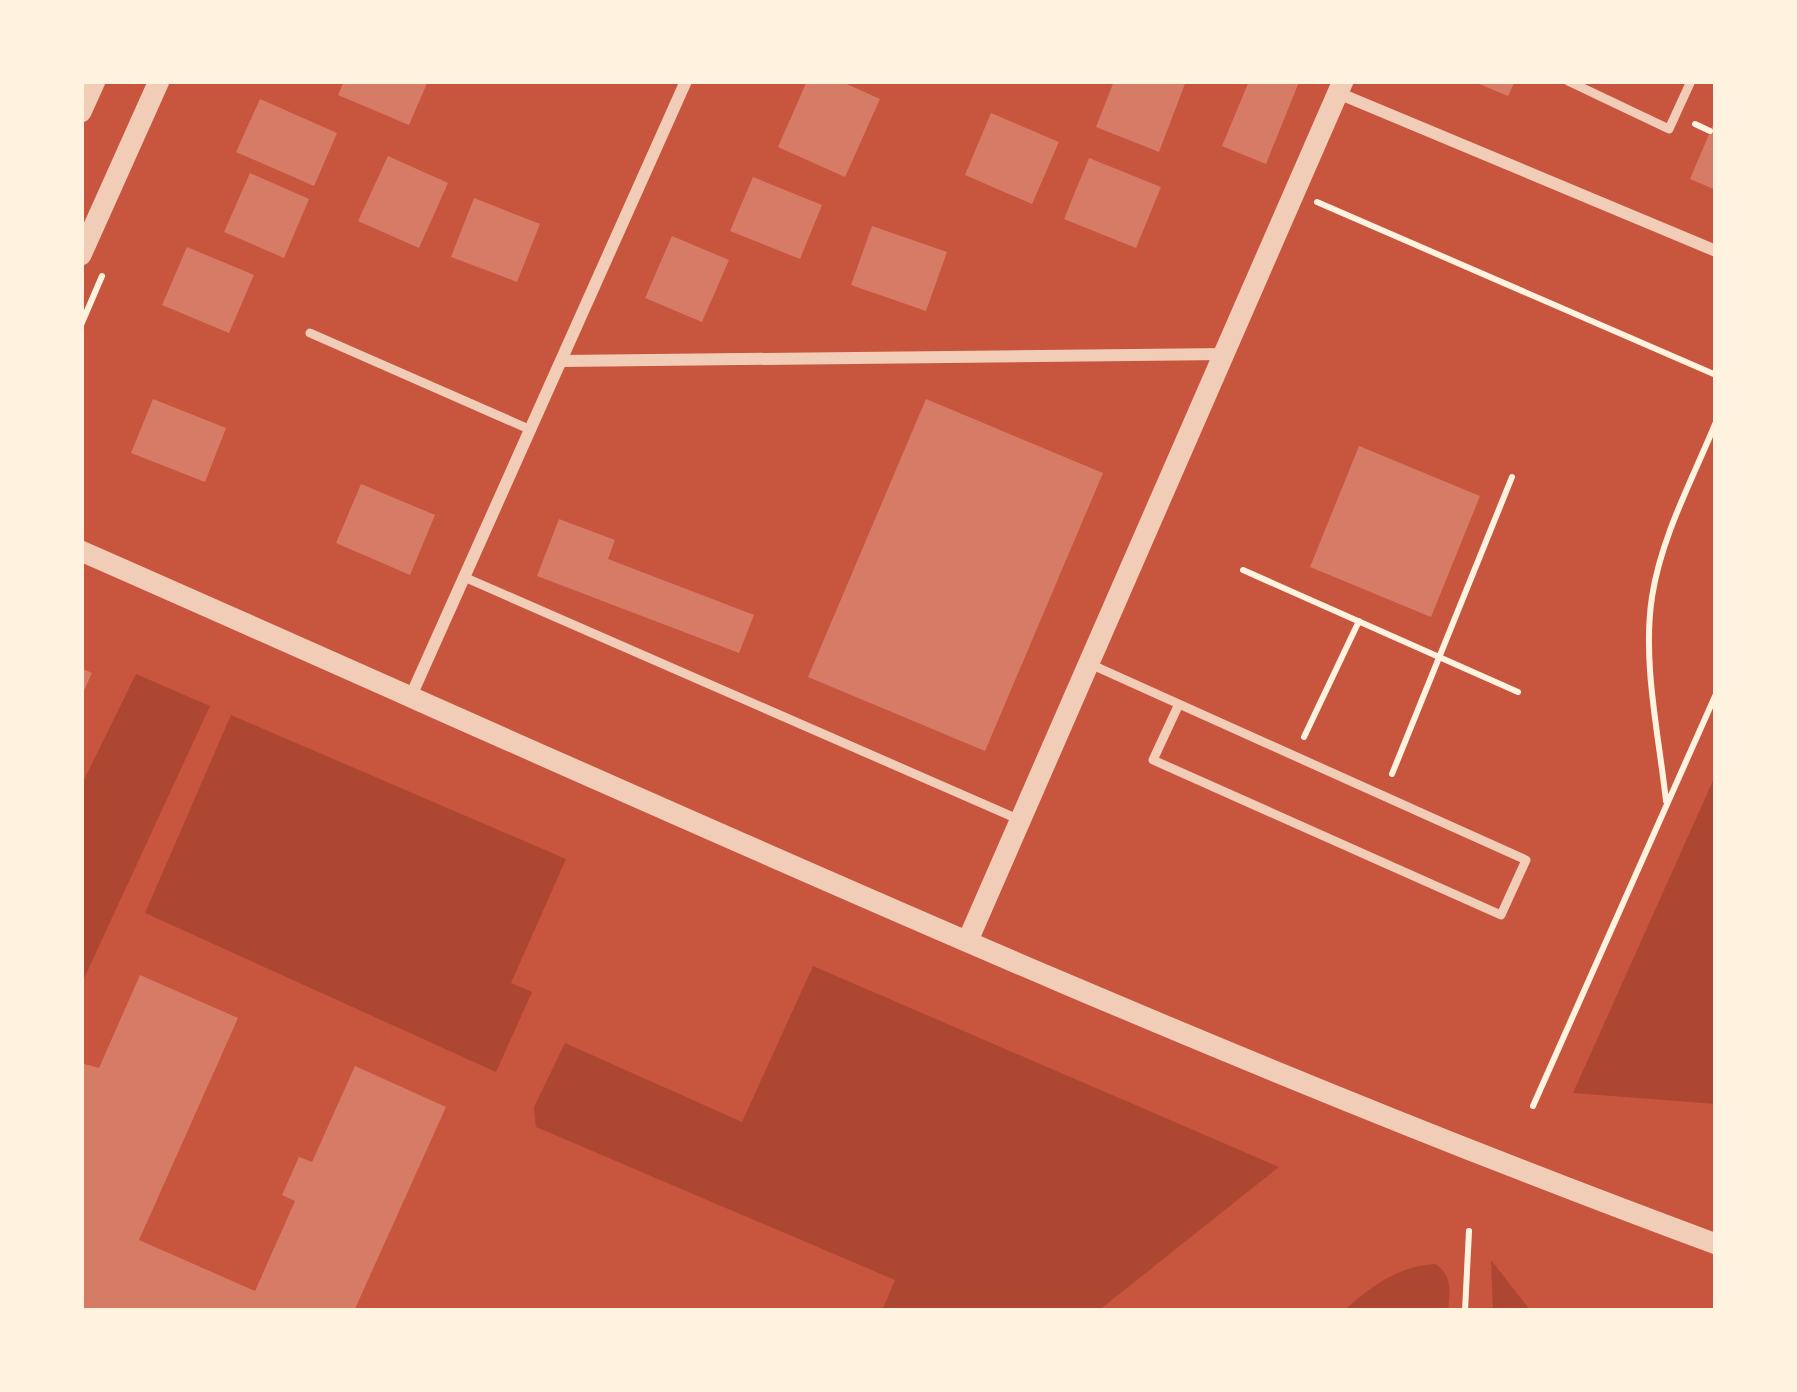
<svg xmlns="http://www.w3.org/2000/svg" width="1797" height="1392" viewBox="0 0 1797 1392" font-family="'PT Sans',sans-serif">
	<rect width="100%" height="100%" fill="#c8553d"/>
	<path fill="#ae4732" d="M 136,674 L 210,706 L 81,985 L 81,786 Z
		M 231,715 L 566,859 L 511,983 L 532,992 L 496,1072 L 145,913 Z
		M 1716,774 L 1716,1104 L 1573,1093 Z
		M 813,966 L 1279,1167 L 1098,1311 L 882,1311 L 895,1280 L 536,1127 L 534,1107 L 565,1043 L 742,1122 Z
		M 1491,1260 L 1531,1311 L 1493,1311 Z
		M 1435,1264 C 1453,1275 1450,1292 1448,1311 L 1343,1311 C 1371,1287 1397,1266 1435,1264 Z"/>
	<path fill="#d67c66" d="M 344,81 L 428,81 L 409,125 L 338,95 Z
		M 807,81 L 840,81 L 880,99 L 845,177 L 778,147 Z
		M 1114,81 L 1186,81 L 1159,152 L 1096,127 Z
		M 1249,81 L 1299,82 L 1266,164 L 1222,146 Z
		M 1472,81 L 1515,81 L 1508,96 Z
		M 260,99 L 337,133 L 314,186 L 236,152 Z
		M 991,113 L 1059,142 L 1032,204 L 965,175 Z
		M 1716,118 L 1716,190 L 1690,179 Z
		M 388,156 L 448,183 L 419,248 L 358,221 Z
		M 1089,158 L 1161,187 L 1136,248 L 1064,219 Z
		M 250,173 L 309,199 L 284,258 L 224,232 Z
		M 753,177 L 822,205 L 800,259 L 730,231 Z
		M 474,198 L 540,224 L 517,282 L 451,257 Z
		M 872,226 L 947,252 L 926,311 L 851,285 Z
		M 672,236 L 729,260 L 702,322 L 645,298 Z
		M 187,247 L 254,275 L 229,333 L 162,305 Z
		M 153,399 L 226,428 L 205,482 L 131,453 Z
		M 926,399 L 1103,473 L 985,751 L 808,677 Z
		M 1359,446 L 1480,496 L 1431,617 L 1310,567 Z
		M 361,484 L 435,515 L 410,575 L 336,543 Z
		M 559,519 L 615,540 L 608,559 L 754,615 L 739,653 L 537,576 Z
		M 81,668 L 92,673 L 81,697 Z
		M 140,975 L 238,1018 L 139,1240 L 255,1291 L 295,1201 L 282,1195 L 299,1157 L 312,1162 L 355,1066 L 446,1107 L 354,1311 L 81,1311 L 81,1063 L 99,1068 Z"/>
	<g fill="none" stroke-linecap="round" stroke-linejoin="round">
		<path stroke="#fff3e0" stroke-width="6" d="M 1695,124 L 1710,131
			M 1317,202 L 1716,375
			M 81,325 L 102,276
			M 1243,570 L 1518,692
			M 1304,737 L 1359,621
			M 1392,774 L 1512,477
			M 1666,801 C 1659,736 1642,662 1652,597 C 1661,537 1693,478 1716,422
			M 1533,1106 L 1716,694
			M 1465,1311 L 1469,1231"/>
		<path stroke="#f1ccb7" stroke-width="9" d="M 1568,81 L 1669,129 L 1691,81
			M 310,333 L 531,430
			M 464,577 L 1020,820
			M 1090,664 L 1526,860 L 1501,915 L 1153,760 L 1179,704"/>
		<path stroke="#f1ccb7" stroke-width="12" d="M 1338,93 L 1716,251
			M 561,361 L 1226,354
			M 411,696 L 686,81"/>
		<path stroke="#f1ccb7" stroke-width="21" d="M 81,112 L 95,81
			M 81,255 L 159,81
			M 81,551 C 623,789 1161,1039 1716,1244
			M 968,940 L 1343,81"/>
	</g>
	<rect width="1797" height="1392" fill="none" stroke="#fff3e0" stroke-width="168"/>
</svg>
